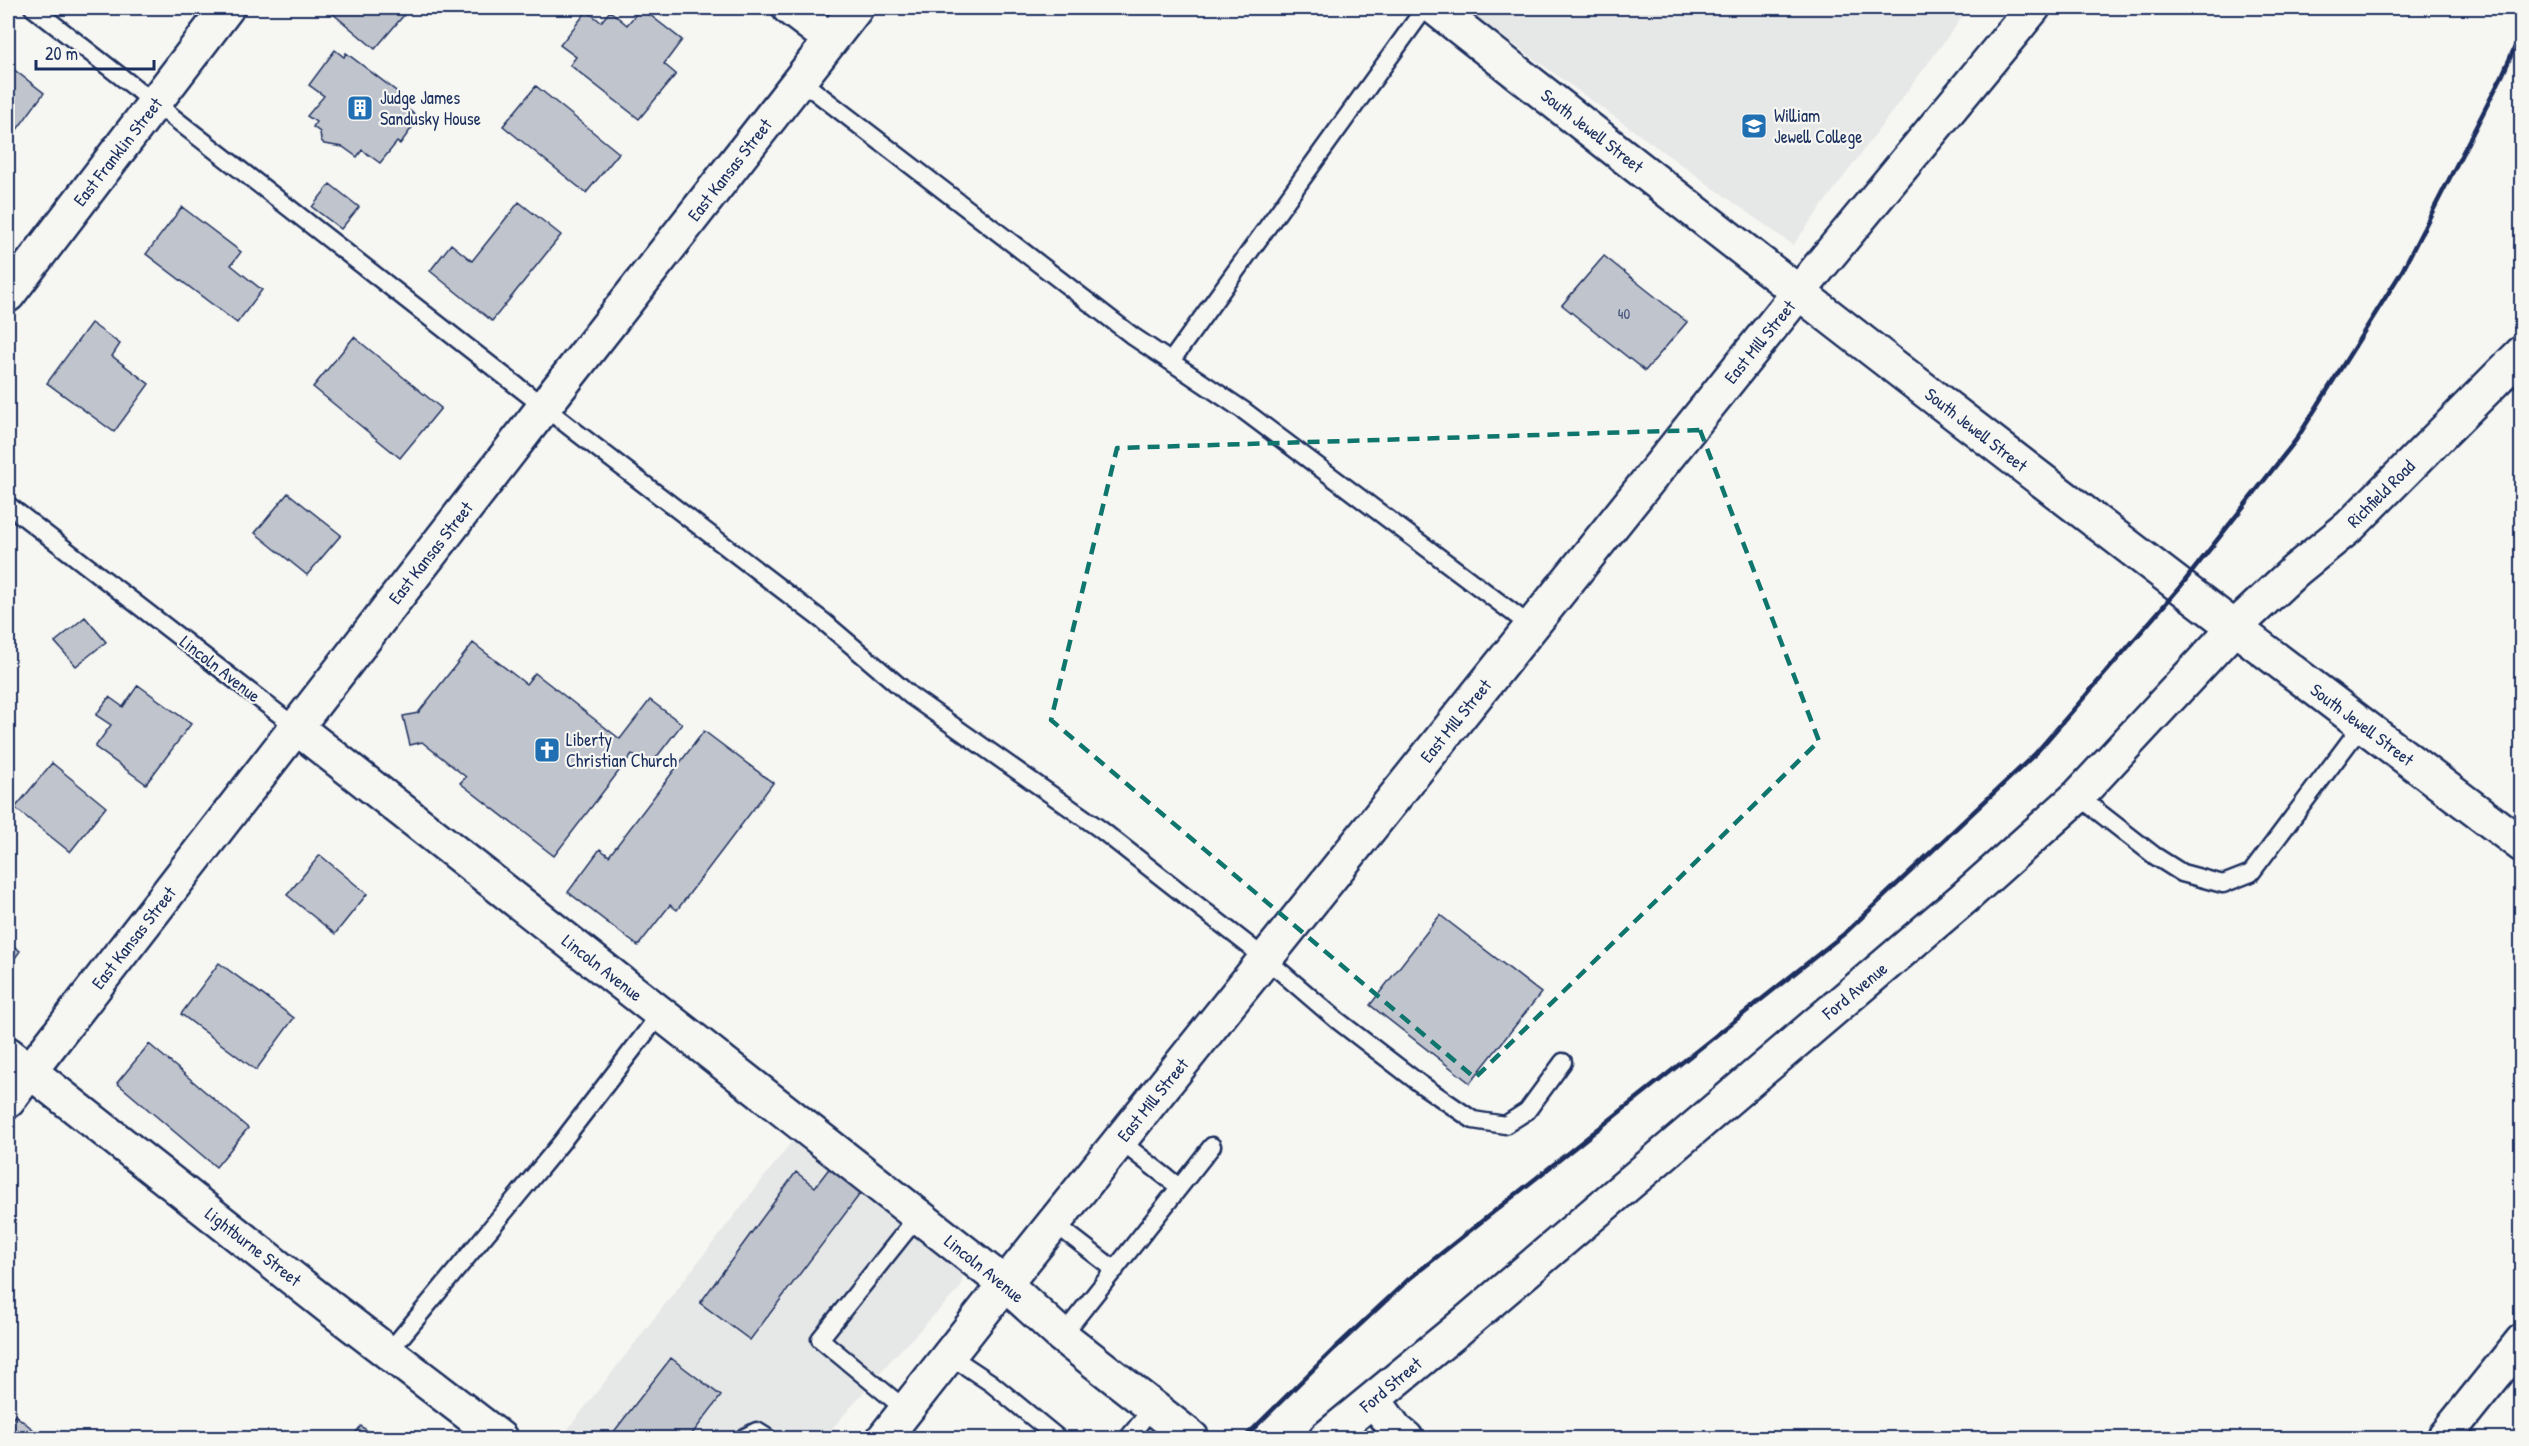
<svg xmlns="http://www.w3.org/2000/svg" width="2529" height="1446" viewBox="0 0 2529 1446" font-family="'Patrick Hand',sans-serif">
	<rect width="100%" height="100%" fill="#f6f6f2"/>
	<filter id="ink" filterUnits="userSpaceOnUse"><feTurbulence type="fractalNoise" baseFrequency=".0167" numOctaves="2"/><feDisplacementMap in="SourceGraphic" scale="12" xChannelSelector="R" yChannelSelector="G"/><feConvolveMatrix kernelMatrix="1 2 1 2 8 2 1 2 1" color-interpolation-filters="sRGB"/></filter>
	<g filter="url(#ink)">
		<path fill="#e6e7e7" d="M 1463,8 L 1969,8 L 1793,245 Z
			M 797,1135 L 953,1263 L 963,1276 L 961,1287 L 893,1358 L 824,1438 L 561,1438 Z"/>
		<path fill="#c0c4cd" stroke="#1b2f5e" stroke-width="1.5" d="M 337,8 L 410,8 L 375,49 L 332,13 Z
			M 641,8 L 682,40 L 664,64 L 676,74 L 639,119 L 570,65 L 576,57 L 560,45 L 587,11 L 601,22 L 610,11 L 627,25 Z
			M 335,50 L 344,57 L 346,53 L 400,94 L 396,100 L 419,118 L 400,144 L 397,142 L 380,163 L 362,150 L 357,157 L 343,147 L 324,144 L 321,140 L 320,132 L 313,127 L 316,122 L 307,116 L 324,96 L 309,85 Z
			M 8,65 L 44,93 L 8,142 Z
			M 536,86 L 619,153 L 586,193 L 503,126 Z
			M 330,184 L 359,207 L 341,229 L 312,207 Z
			M 519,202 L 561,235 L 492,321 L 430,271 L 451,244 L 472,261 Z
			M 182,207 L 241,252 L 231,265 L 262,290 L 237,323 L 146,254 Z
			M 1604,256 L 1687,322 L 1645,371 L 1562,305 Z
			M 91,323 L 120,344 L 112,356 L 149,384 L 114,432 L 47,383 Z
			M 354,337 L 441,408 L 400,458 L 313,387 Z
			M 288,493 L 341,535 L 307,575 L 255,533 Z
			M 85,617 L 106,642 L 76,666 L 55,642 Z
			M 473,643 L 526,684 L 535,673 L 620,739 L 650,700 L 682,724 L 649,767 L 632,754 L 554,856 L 460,783 L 466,777 L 422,742 L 410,745 L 403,716 L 418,713 Z
			M 138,685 L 191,724 L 146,784 L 95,747 L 111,725 L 96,715 L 109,697 L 123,707 Z
			M 704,731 L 773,783 L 677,910 L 670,905 L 638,946 L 568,892 L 600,849 L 609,856 Z
			M 52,763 L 106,807 L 70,852 L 15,808 Z
			M 320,855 L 367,894 L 335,934 L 287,895 Z
			M 1440,915 L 1541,993 L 1470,1083 L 1370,1005 Z
			M 8,942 L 20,951 L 8,968 Z
			M 219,963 L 294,1018 L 256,1070 L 181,1014 Z
			M 149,1044 L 248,1128 L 216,1167 L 117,1083 Z
			M 831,1166 L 863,1190 L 750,1340 L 700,1303 L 796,1172 L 815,1187 Z
			M 671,1358 L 721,1396 L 689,1438 L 609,1438 Z
			M 15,1415 L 44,1438 L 8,1438 L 8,1425 Z
			M 361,1426 L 377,1438 L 351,1438 Z"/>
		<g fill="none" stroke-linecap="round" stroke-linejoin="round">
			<defs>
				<path id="lane" d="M 33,8 L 580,435 L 823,621 L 911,696 L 1100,829 L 1266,959 L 1337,1020 L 1419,1083 L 1473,1120 L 1505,1125 L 1527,1111 L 1563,1062
					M 800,80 L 1134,337 L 1243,410 L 1532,627
					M 1171,361 L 1425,8
					M 8,505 L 297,728
					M 2078,796 L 2155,856 L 2182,873 L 2223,884 L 2251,873 L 2362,725
					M 1120,1141 L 1179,1187
					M 1054,1223 L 1115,1270
					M 1062,1336 L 1212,1146
					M 388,1353 L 561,1143 L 660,1014
					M 949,1355 L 991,1383 L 1058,1438
					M 906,1410 L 820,1339 L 918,1216
					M 743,1438 L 757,1431 L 768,1438
					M 1128,1438 L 1153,1407"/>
				<path id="street" d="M 789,8 L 831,40
					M 1435,8 C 1794,291 2156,570 2522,845
					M 8,295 L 227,8
					M 297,728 L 1005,1284 L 1062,1336 L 1192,1438
					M 30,1071 L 544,407 L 856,8
					M 1374,1400 L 1396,1430 L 1406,1438
					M 1326,1438 L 1456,1331 L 1964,898 L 2078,796 L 2234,628 L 2296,570 L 2350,526 L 2522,353
					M 2444,1438 L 2522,1341"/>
				<path id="secondary" d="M 8,1054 L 329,1307 L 500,1438
					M 8,1101 L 30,1071
					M 884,1438 L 1005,1284 L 1820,266 L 2033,8"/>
			</defs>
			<use href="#lane" stroke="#1b2f5e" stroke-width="21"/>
			<use href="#street" stroke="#1b2f5e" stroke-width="38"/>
			<use href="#secondary" stroke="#1b2f5e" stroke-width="38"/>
			<use href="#lane" stroke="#f6f6f2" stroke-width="16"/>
			<use href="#street" stroke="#f6f6f2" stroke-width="33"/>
			<use href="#secondary" stroke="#f6f6f2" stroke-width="33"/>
			<path stroke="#1b2f5e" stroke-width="4.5" d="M 1244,1438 L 1334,1349 L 1409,1279 L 1844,934 L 2035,754 L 2180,587 L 2296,440 L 2402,271 L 2502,76 L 2522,31"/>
		</g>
	</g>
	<path fill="none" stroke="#0f766e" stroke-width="4.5" stroke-dasharray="12 8" stroke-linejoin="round" d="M 1700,430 L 1819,741 L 1475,1078 L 1051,720 L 1117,448 Z"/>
	<defs>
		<symbol id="building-square" viewBox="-11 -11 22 22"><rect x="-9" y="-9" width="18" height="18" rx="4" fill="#1f6fb2" stroke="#f6f6f2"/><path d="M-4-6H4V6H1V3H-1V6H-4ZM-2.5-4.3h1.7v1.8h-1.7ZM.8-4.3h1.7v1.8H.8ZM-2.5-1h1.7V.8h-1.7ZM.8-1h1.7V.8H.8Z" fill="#fff"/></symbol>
		<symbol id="university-square" viewBox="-11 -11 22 22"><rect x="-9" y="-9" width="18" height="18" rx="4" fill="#1f6fb2" stroke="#f6f6f2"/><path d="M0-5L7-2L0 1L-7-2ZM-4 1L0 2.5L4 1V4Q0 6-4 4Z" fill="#fff"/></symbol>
		<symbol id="church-square" viewBox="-11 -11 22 22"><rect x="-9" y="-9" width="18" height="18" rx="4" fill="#1f6fb2" stroke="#f6f6f2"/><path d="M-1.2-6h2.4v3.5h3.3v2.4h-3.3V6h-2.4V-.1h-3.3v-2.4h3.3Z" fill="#fff"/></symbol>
	</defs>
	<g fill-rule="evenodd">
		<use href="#building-square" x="345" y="93" width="30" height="30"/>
		<use href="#university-square" x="1739" y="111" width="30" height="30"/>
		<use href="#church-square" x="532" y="735" width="30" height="30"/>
	</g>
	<g text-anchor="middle" stroke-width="4.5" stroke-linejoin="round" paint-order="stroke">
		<g font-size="15" fill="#44547a">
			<text x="1624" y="319">40</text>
		</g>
		<g font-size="18" fill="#1b2f5e" stroke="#f6f6f2" text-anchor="start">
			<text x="380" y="104">Judge James<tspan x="380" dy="21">Sandusky House</tspan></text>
			<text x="1774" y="122">William<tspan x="1774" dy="21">Jewell College</tspan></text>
			<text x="566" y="746">Liberty<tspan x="566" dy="21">Christian Church</tspan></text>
		</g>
		<g font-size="18" fill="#1b2f5e" stroke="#f6f6f2">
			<text transform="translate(1592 131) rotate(38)" y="6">South Jewell Street</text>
			<text transform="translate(118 152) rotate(-52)" y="6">East Franklin Street</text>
			<text transform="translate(730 170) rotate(-52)" y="6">East Kansas Street</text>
			<text transform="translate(1760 342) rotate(-51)" y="6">East Mill Street</text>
			<text transform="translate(1976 430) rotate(38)" y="6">South Jewell Street</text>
			<text transform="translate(2381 494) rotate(-45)" y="6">Richfield Road</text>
			<text transform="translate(431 553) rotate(-52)" y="6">East Kansas Street</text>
			<text transform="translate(220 669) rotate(38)" y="6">Lincoln Avenue</text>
			<text transform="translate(1456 721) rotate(-51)" y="6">East Mill Street</text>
			<text transform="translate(2362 725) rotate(37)" y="6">South Jewell Street</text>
			<text transform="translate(134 938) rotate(-52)" y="6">East Kansas Street</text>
			<text transform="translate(602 968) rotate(38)" y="6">Lincoln Avenue</text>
			<text transform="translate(1855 991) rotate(-40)" y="6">Ford Avenue</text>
			<text transform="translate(1153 1100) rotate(-51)" y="6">East Mill Street</text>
			<text transform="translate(253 1247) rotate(38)" y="6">Lightburne Street</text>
			<text transform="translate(984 1269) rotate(39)" y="6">Lincoln Avenue</text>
			<text transform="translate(1391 1385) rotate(-40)" y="6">Ford Street</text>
		</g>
	</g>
	<rect width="2529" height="1446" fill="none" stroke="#f6f6f2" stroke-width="30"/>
	<rect x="15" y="15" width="2499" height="1416" fill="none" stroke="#1b2f5e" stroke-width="2" filter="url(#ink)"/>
	<path d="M36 60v9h118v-9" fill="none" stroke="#1b2f5e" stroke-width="3"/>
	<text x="45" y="60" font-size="18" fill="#1b2f5e" stroke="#f6f6f2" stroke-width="4.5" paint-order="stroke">20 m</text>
</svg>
